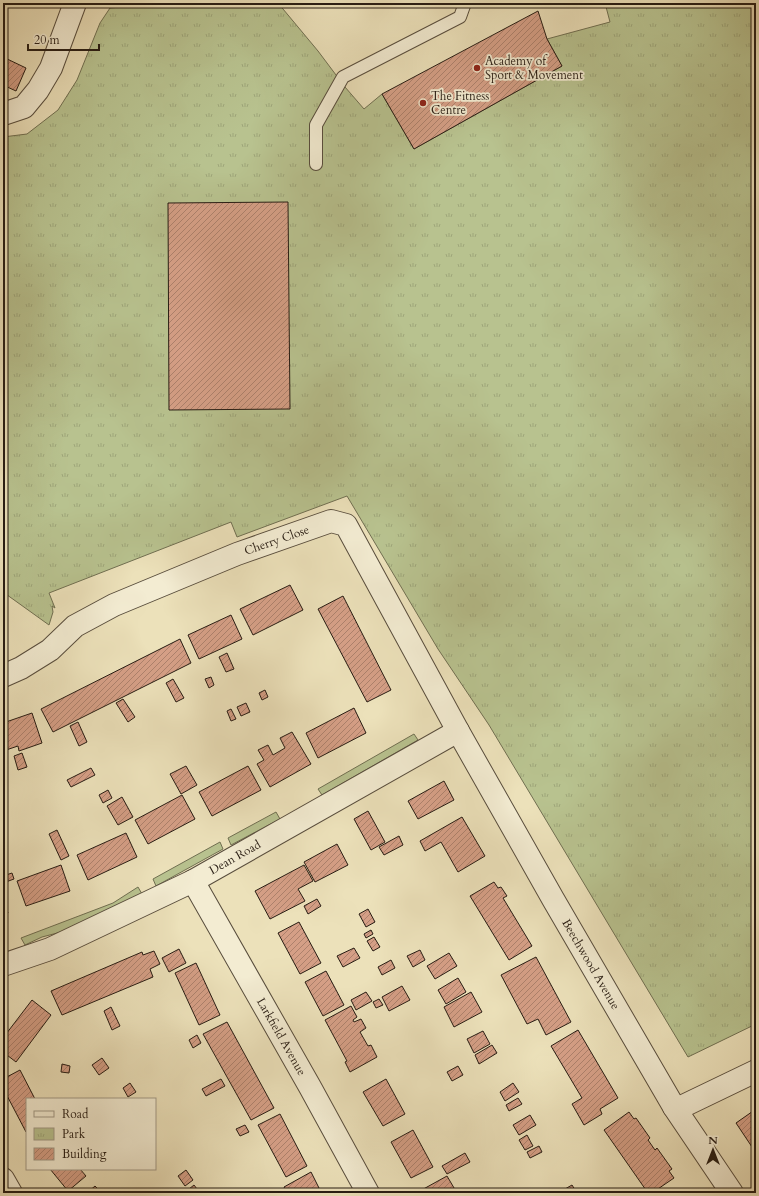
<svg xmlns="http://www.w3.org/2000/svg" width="759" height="1196" viewBox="0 0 759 1196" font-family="Cardo,serif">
	<defs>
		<pattern id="park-tufts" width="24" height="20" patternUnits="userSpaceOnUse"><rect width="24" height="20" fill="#b8c28f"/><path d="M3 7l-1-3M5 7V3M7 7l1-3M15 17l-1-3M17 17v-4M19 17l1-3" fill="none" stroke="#9ea67a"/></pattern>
		<pattern id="building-hatch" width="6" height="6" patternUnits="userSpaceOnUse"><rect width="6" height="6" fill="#d59f86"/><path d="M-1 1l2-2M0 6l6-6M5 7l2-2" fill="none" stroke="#ad816c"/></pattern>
	</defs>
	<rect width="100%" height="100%" fill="#ece1ba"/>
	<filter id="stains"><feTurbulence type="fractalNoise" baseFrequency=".005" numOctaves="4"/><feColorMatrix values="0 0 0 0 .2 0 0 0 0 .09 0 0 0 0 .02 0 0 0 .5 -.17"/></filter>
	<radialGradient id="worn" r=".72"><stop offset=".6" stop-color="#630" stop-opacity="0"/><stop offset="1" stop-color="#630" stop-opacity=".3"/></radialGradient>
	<path fill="#b8c28f" stroke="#706f51" d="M 414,734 L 418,740 L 322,795 L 318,789 Z
		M 276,812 L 280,819 L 231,845 L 228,838 Z
		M 220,842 L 223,849 L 156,886 L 153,879 Z
		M 138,887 L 142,894 L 65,931 L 42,937 L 25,945 L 21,938 L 113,903 Z"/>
	<path fill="url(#park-tufts)" stroke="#706f51" d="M 165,3 L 278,3 L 318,51 L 345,87 L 364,109 L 382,94 L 414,149 L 562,66 L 547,39 L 610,22 L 605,3 L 756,3 L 756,1024 L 688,1057 L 489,725 L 438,649 L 347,496 L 237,537 L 231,522 L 49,593 L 55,608 L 52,606 L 53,612 L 49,625 L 3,592 L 3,137 L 27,134 L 58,110 L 77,80 L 100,23 L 110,8 Z"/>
	<path fill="url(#building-hatch)" stroke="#271c13" d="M 538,11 L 547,39 L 562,66 L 414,149 L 382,94 Z
		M 3,57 L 26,68 L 16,91 L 3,85 Z
		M 288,202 L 290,409 L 169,410 L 168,203 Z
		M 290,585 L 303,610 L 253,635 L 240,609 Z
		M 343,596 L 391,690 L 367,702 L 318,609 Z
		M 231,615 L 242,639 L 199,659 L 188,635 Z
		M 180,639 L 191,663 L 53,732 L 41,709 Z
		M 227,653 L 234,669 L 226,672 L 219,657 Z
		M 211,677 L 214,685 L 209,688 L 205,679 Z
		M 173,679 L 184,698 L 176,702 L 166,683 Z
		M 265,690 L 268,697 L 262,700 L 259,693 Z
		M 123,699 L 135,717 L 128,722 L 116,703 Z
		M 246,703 L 250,712 L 241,716 L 237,707 Z
		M 354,708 L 366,733 L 318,758 L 306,733 Z
		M 231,709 L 236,719 L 231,721 L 227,711 Z
		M 32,713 L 42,743 L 19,751 L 18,746 L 3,751 L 3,723 Z
		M 78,722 L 87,742 L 79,746 L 70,726 Z
		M 292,732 L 311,764 L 270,787 L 257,764 L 264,760 L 258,750 L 268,745 L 273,755 L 285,748 L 280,738 Z
		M 22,753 L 27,767 L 18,770 L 14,756 Z
		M 186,766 L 197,785 L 181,794 L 170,774 Z
		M 248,766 L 261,790 L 212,816 L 199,792 Z
		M 91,768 L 95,775 L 71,787 L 67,780 Z
		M 444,781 L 454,800 L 418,819 L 408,801 Z
		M 108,790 L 112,798 L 103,803 L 99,795 Z
		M 182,795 L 195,819 L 148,844 L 135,820 Z
		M 122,797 L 133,817 L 118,825 L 107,806 Z
		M 368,811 L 385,842 L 371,850 L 354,819 Z
		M 462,817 L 485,856 L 458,872 L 441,842 L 425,851 L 420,841 Z
		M 57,830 L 69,856 L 61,860 L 49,834 Z
		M 126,833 L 137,857 L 88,880 L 77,855 Z
		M 399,836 L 403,845 L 384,855 L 379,847 Z
		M 337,844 L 348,865 L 315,882 L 304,862 Z
		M 61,865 L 70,891 L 26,906 L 17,881 Z
		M 304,865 L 313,881 L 298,889 L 305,901 L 270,919 L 255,891 Z
		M 12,873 L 14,879 L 3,883 L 3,876 Z
		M 494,882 L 498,888 L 501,887 L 507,896 L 503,898 L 532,946 L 509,960 L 470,896 Z
		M 3,899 L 8,913 L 3,914 Z
		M 317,899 L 321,906 L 308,914 L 304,906 Z
		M 368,909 L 375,922 L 366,927 L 359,914 Z
		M 299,922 L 321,963 L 300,974 L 278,933 Z
		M 371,930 L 373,934 L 366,938 L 364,934 Z
		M 374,937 L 380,947 L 373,951 L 367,941 Z
		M 354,948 L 360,958 L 343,967 L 337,956 Z
		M 179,949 L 186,963 L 169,972 L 162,958 Z
		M 420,950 L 425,960 L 413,967 L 407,956 Z
		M 154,951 L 160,964 L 150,969 L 153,977 L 62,1015 L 51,991 L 142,952 L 143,955 Z
		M 449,953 L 457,966 L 435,979 L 427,966 Z
		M 536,957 L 571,1022 L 546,1035 L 538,1019 L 527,1024 L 501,975 Z
		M 391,960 L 395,968 L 382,975 L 378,967 Z
		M 196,963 L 220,1015 L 199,1025 L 175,973 Z
		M 326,971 L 344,1005 L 323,1016 L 305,982 Z
		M 458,978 L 466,992 L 446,1004 L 438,990 Z
		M 402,986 L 410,1000 L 389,1011 L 382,997 Z
		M 366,992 L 372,1001 L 356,1010 L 351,1000 Z
		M 471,992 L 482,1012 L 454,1027 L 444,1007 Z
		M 379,999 L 383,1005 L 376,1008 L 373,1002 Z
		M 32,1000 L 51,1015 L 16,1062 L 3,1052 L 3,1038 Z
		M 351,1006 L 357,1017 L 353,1020 L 354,1022 L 361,1019 L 366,1028 L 360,1032 L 368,1046 L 371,1045 L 377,1057 L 350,1072 L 345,1062 L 347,1061 L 325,1020 Z
		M 111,1007 L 120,1026 L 112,1030 L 104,1011 Z
		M 227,1022 L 274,1108 L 251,1120 L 203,1034 Z
		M 578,1030 L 618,1098 L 600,1109 L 602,1114 L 584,1125 L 572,1104 L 582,1098 L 551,1046 Z
		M 483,1031 L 490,1044 L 474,1053 L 467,1039 Z
		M 197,1035 L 201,1043 L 193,1048 L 189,1040 Z
		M 492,1045 L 497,1053 L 479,1064 L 475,1055 Z
		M 102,1058 L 109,1068 L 99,1075 L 92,1065 Z
		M 62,1064 L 70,1066 L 69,1073 L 61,1072 Z
		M 458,1066 L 463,1075 L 452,1081 L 447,1072 Z
		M 20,1070 L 35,1099 L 27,1099 L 27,1131 L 26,1132 L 3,1088 L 3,1079 Z
		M 221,1079 L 225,1086 L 206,1096 L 202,1089 Z
		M 386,1079 L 405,1114 L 383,1126 L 363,1092 Z
		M 130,1083 L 136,1092 L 128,1097 L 123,1088 Z
		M 513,1083 L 519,1092 L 505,1101 L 500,1092 Z
		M 518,1098 L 522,1104 L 509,1111 L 506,1105 Z
		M 756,1109 L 756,1153 L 736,1123 Z
		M 629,1112 L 634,1119 L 636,1118 L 650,1138 L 648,1140 L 655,1150 L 657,1148 L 672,1169 L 669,1171 L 674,1178 L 652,1193 L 648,1193 L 604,1130 Z
		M 280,1114 L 307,1166 L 286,1177 L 258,1125 Z
		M 530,1115 L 536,1125 L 519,1135 L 513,1125 Z
		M 245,1125 L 249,1132 L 240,1136 L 236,1129 Z
		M 413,1130 L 433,1167 L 411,1178 L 391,1142 Z
		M 527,1135 L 533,1146 L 525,1150 L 519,1140 Z
		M 539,1146 L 542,1152 L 530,1158 L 527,1152 Z
		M 465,1153 L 470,1162 L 447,1174 L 442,1166 Z
		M 50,1169 L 80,1169 L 86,1176 L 68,1191 Z
		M 186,1170 L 193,1180 L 185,1186 L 178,1176 Z
		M 311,1172 L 321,1192 L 319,1193 L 287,1193 L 284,1187 Z
		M 447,1176 L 457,1193 L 418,1193 L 418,1192 Z
		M 194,1185 L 200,1193 L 184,1193 Z
		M 572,1185 L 577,1193 L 558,1193 Z
		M 95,1186 L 102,1193 L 87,1193 Z"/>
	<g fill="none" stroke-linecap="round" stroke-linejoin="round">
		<defs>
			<path id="lane" d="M 316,164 L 316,125 L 343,77 L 460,17 L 465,3"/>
			<g id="street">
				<path d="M 3,114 L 24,107 L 38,90 L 51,68 L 75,3"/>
				<path id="s1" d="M 3,676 L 21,668 L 50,650 L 75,626 L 114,605 L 237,554 L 331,521 L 346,525 L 458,731 L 553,899 L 674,1107 L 732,1193"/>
				<path id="s2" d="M 193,881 L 310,1087 L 368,1193"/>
				<path id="s3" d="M 3,965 L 50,949 L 193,881 L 458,731"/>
				<path d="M 674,1107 L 677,1109 L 756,1071"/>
				<path d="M 3,1179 L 11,1193"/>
			</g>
		</defs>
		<use href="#lane" stroke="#584d3d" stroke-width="14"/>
		<use href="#street" stroke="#584d3d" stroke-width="24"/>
		<use href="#lane" stroke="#f3ecd2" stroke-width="12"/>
		<use href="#street" stroke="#f3ecd2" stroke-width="22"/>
	</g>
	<g fill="#8f2418" stroke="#f3ecd2" stroke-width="1.5">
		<circle cx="477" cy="68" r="4"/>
		<circle cx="423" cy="103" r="4"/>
	</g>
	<g text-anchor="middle" stroke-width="3.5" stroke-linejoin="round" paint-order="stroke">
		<g font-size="12" fill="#271c13" stroke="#f3ecd2" text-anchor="start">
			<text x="485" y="65">Academy of<tspan x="485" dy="14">Sport &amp; Movement</tspan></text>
			<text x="431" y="100">The Fitness<tspan x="431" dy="14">Centre</tspan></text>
		</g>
		<g font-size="12" fill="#271c13" stroke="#f3ecd2">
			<text dy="4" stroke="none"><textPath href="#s1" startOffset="308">Cherry Close</textPath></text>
			<text dy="4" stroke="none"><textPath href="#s3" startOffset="256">Dean Road</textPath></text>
			<text dy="4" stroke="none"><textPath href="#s1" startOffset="884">Beechwood Avenue</textPath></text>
			<text dy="4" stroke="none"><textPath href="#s2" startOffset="179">Larkfield Avenue</textPath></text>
		</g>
	</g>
	<rect width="759" height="1196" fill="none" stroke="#ece1ba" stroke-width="16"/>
	<rect x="4" y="4" width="751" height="1188" fill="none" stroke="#271c13" stroke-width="2"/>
	<rect x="8" y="8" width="743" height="1180" fill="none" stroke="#271c13"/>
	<rect x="26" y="1098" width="130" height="72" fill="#f3ecd2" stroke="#a19986"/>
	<rect x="34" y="1111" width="20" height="6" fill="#f3ecd2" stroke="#a19986"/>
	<text x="62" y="1118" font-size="12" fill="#271c13">Road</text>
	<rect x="34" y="1128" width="20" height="12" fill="url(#park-tufts)" stroke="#a19986"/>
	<text x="62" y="1138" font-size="12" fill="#271c13">Park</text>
	<rect x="34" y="1148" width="20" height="12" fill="url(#building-hatch)" stroke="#a19986"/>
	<text x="62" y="1158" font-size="12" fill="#271c13">Building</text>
	<g transform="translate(713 1150)" stroke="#f3ecd2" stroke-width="3" paint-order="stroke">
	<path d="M0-3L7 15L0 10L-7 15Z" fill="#271c13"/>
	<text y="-6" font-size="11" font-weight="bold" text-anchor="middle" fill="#271c13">N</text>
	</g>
	<path d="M28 44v6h71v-6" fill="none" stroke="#271c13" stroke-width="2"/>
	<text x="34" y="44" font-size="12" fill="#271c13" stroke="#f3ecd2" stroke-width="3" paint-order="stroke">20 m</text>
	<rect width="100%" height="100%" filter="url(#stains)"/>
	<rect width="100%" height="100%" fill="url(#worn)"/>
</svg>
